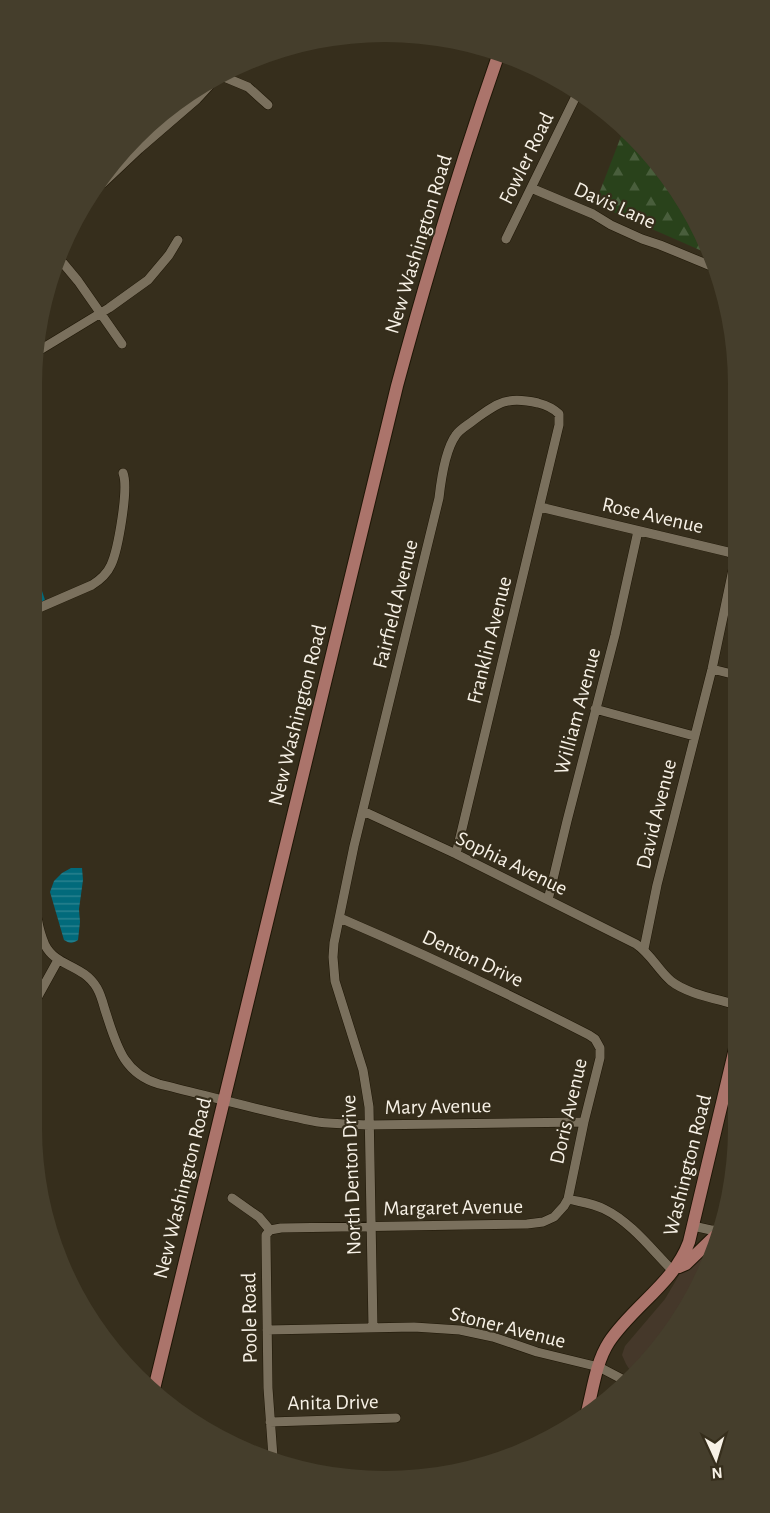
<svg xmlns="http://www.w3.org/2000/svg" width="770" height="1513" viewBox="0 0 770 1513" font-family="'Alegreya Sans',sans-serif">
	<defs>
		<pattern id="forest-firs" width="22" height="20" patternUnits="userSpaceOnUse" patternTransform="scale(1.5)"><rect width="22" height="20" fill="#29421b"/><path d="M5 1l3.5 6h-7zM16 11l3.5 6h-7z" fill="#495e3c"/></pattern>
		<pattern id="water-rules" width="6" height="5" patternUnits="userSpaceOnUse" patternTransform="scale(1.5)"><rect width="6" height="5" fill="#026a7b"/><path d="M0 2.5h6" fill="none" stroke="#28808e"/></pattern>
	</defs>
	<rect width="100%" height="100%" fill="#362e1c"/>
	<path fill="#45382a" d="M 714,1240 L 702,1284 L 635,1378 L 626,1364 L 622,1355 L 625,1346 L 665,1299 L 691,1255 Z"/>
	<path fill="url(#forest-firs)" d="M 625,126 L 666,170 L 706,240 L 702,251 L 595,204 Z"/>
	<path fill="url(#water-rules)" d="M 71,868 L 82,868 L 83,880 L 79,909 L 80,922 L 78,940 C 72,944 69,943 64,940 L 50,892 L 54,881 L 62,873 Z"/>
	<g fill="none" stroke-linecap="round" stroke-linejoin="round">
		<path stroke="#026a7b" stroke-width="12" d="M 32,589 L 36,592 L 39,601"/>
		<defs>
			<path id="minor" d="M 224,77 L 248,87 L 268,105
				M 103,183 L 139,149 L 197,99 L 209,86
				M 531,188 L 593,214 L 611,225 L 642,239 L 660,245 L 716,268
				M 506,239 L 578,92
				M 59,261 L 63,263 L 78,281 L 122,344
				M 35,353 L 109,308 L 148,280 L 169,255 L 178,240
				M 540,507 L 728,552 L 732,554 L 735,560 L 712,669 L 657,885 L 644,949
				M 32,611 L 92,585 C 100,580 107,574 111,565 C 118,550 129,488 123,473
				M 712,669 L 736,675
				M 595,709 L 694,736
				M 363,811 L 456,854 L 636,944 C 651,954 658,970 671,981 C 687,994 718,999 737,1005
				M 32,873 C 35,897 35,923 45,945 C 56,967 83,964 97,988 C 101,995 103,1003 105,1010 C 116,1043 122,1073 159,1084 C 212,1097 265,1112 318,1122 C 335,1124 352,1124 369,1125 L 584,1122
				M 548,900 L 567,821 L 615,635 L 638,531
				M 32,1007 L 58,960
				M 232,1198 L 259,1217 L 270,1230
				M 568,1199 C 580,1202 592,1203 604,1209 C 631,1222 652,1250 673,1271
				M 693,1226 L 711,1230 L 717,1230
				M 270,1230 L 281,1228 L 527,1224 L 543,1222 L 554,1217 L 564,1206 L 568,1199 L 584,1122 L 600,1058 L 600,1048 L 595,1039 L 589,1035 C 507,993 424,954 340,918
				M 270,1230 L 266,1235 L 266,1240 L 268,1388 L 273,1457
				M 373,1328 L 369,1107 L 363,1070 L 335,981 L 333,957 L 334,943 L 354,846 L 439,498 C 441,480 445,450 456,435 C 460,429 468,425 474,420 C 499,402 507,396 538,403 C 546,405 553,408 559,414 L 559,425 L 456,854
				M 267,1330 L 414,1327 L 460,1330 L 493,1337 L 537,1352 L 599,1367 L 620,1378 L 627,1384
				M 270,1422 L 396,1418"/>
			<path id="major" d="M 679,1267 L 686,1264 L 715,1236
				M 154,1389 L 397,386 C 427,275 460,165 498,56
				M 587,1412 C 593,1389 596,1362 609,1342 C 633,1306 674,1283 689,1242 L 737,1040"/>
		</defs>
		<use href="#minor" stroke="#1e1606" stroke-width="10"/>
		<use href="#major" stroke="#1e1606" stroke-width="14"/>
		<use href="#minor" stroke="#7a705d" stroke-width="9"/>
		<use href="#major" stroke="#ab746b" stroke-width="12"/>
	</g>
	<g text-anchor="middle" stroke-width="4.5" stroke-linejoin="round" paint-order="stroke">
		<g font-size="21" fill="#f7f1e6" stroke="#362e1c">
			<text transform="translate(526 158) rotate(-64)" y="7">Fowler Road</text>
			<text transform="translate(615 205) rotate(24)" y="7">Davis Lane</text>
			<text transform="translate(418 244) rotate(-73)" y="7">New Washington Road</text>
			<text transform="translate(653 515) rotate(13)" y="7">Rose Avenue</text>
			<text transform="translate(395 604) rotate(-76)" y="7">Fairfield Avenue</text>
			<text transform="translate(489 640) rotate(-76)" y="7">Franklin Avenue</text>
			<text transform="translate(577 711) rotate(-75)" y="7">William Avenue</text>
			<text transform="translate(297 715) rotate(-76)" y="7">New Washington Road</text>
			<text transform="translate(656 814) rotate(-76)" y="7">David Avenue</text>
			<text transform="translate(512 863) rotate(26)" y="7">Sophia Avenue</text>
			<text transform="translate(473 958) rotate(25)" y="7">Denton Drive</text>
			<text transform="translate(438 1106) rotate(-1)" y="7">Mary Avenue</text>
			<text transform="translate(568 1111) rotate(-77)" y="7">Doris Avenue</text>
			<text transform="translate(687 1165) rotate(-76)" y="7">Washington Road</text>
			<text transform="translate(351 1175) rotate(-92)" y="7">North Denton Drive</text>
			<text transform="translate(182 1188) rotate(-76)" y="7">New Washington Road</text>
			<text transform="translate(453 1207) rotate(-1)" y="7">Margaret Avenue</text>
			<text transform="translate(249 1318) rotate(-91)" y="7">Poole Road</text>
			<text transform="translate(508 1327) rotate(14)" y="7">Stoner Avenue</text>
			<text transform="translate(333 1402) rotate(-1)" y="7">Anita Drive</text>
		</g>
	</g>
	<path d="M0 0H770V1513H0ZM385 42H385A343 343 0 0 1 728 385V1128A343 343 0 0 1 385 1471H385A343 343 0 0 1 42 1128V385A343 343 0 0 1 385 42Z" fill="#453e2c" fill-rule="evenodd"/>
	<g transform="translate(716 1459) rotate(176)" stroke="#362e1c" stroke-width="4.5" paint-order="stroke">
	<path d="M0-4.5L10 22L0 15L-10 22Z" fill="#f7f1e6"/>
	<text y="-9" font-size="16" font-weight="bold" text-anchor="middle" fill="#f7f1e6">N</text>
	</g>
</svg>
